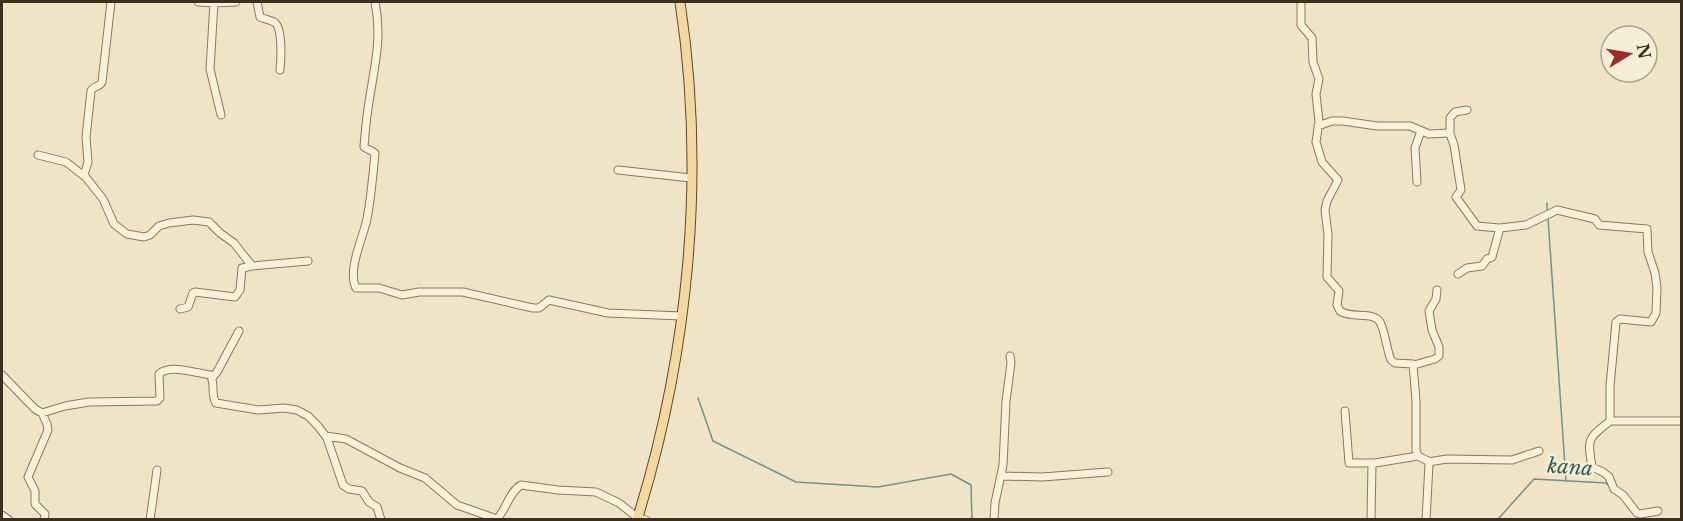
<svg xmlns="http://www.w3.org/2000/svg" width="1683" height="521" viewBox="0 0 1683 521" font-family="'Libre Baskerville',serif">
	<rect width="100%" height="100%" fill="#f0e4c8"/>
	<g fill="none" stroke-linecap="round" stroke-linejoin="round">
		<path stroke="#6f938a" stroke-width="1.5" d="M 1547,203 L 1547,211
			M 1548,218 L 1566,481
			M 698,398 L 713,441 L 796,482 L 878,487 L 951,474 L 971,485 L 972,520
			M 1499,520 L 1499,518 L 1534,479 L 1606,483 L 1610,487"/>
		<defs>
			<path id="minor" d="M 111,2 L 102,82 C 100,87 93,86 91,91 L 86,137 L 88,162 L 84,175 L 103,199 L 114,224 L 127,234 L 144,237 L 150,235 L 159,226 L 169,223 L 193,220 L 209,222 L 220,233 L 234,243 L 252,266 L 308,261
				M 198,2 L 214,3 L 236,2
				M 257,2 L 260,17 C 264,19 270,20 274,22 C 283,27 281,60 280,70
				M 375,2 C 383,41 373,71 368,109 C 366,121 365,134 364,147 L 375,153 C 373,175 371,198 367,219 C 363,238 347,270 356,288 L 379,288 L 402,295 L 419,292 L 463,292 L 533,308 L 539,308 L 549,300 L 608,313 L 682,316
				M 1301,2 L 1301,25 L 1312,38 L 1313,62 L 1319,79 L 1316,94 L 1319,122 L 1316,142 L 1322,162 L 1338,180 L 1327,201 L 1325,210 L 1328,235 L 1327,277 L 1339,291 L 1337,305 L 1340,311 C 1351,319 1374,311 1380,322 C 1386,334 1386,348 1391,360 L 1395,363 L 1413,364 L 1416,401 L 1416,450 L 1418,456 L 1428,461 L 1429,464 L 1426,520
				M 214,3 L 210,69 L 221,115
				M 1467,110 L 1455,112 L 1450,118 L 1450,134 L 1454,145 L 1461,190 L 1456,197 L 1477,226 L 1499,228
				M 1318,126 L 1332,121 L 1343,121 L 1377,126 L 1410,126 L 1429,134 L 1450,133
				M 38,155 L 66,162 L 84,176
				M 618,170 L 691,178
				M 1417,182 L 1415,148 L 1421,131
				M 1458,274 L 1467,268 L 1482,266 L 1487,259 L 1492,257 L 1500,228 L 1526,225 L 1557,210 L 1595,219 L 1599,225 L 1647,229 L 1648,252 L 1655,273 L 1657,288 L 1656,313 L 1651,322 L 1620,319 L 1616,322 L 1610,386 L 1610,421 C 1588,439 1587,437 1592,467 L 1603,472 L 1609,477 L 1614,489 L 1623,495 L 1637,513 L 1640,514 L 1658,511
				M 180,309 L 188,307 L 193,293 L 195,292 L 235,297 L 240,290 L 242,268 L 252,266
				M 1414,365 L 1435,359 L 1439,356 L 1439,347 L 1432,330 L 1429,311 L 1436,299 L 1437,290
				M 2,375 L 35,409 L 42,413 L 65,406 L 89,402 L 157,401 L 160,398 L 159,374 C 170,364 196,373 210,375 C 216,383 210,394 216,403 L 258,410 L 284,408 L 297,410 L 308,416 L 318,426 L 327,438 L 343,485 L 349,489 L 362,491 L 369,502 L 377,507 L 381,520
				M 212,378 L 217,372 L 239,331
				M 1345,411 L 1349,463 L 1375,463 L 1418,456
				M 42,413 L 47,424 L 48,430 L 28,477 L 35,491 L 35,504 L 45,514 L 44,520
				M 1610,421 L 1682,421
				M 326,436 L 346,439 L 400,468 L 425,478 L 457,505 L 497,519 C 506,510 509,492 521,485 L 558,490 L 596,492 L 619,503 L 638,518 L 646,520
				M 1428,462 L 1447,459 L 1512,460 L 1539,451
				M 1001,476 L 1042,477 L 1108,472
				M 2,515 L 9,520
				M 150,520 L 157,470
				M 994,520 L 995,503 L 1003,465 L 1006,401 L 1011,363 L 1010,356
				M 1371,520 L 1372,463"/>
			<path id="major" d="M 637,520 C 689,353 706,174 680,2"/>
		</defs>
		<use href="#minor" stroke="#8d765c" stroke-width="9"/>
		<use href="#major" stroke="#5b4430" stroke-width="11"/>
		<use href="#minor" stroke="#faf1dc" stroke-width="7"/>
		<use href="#major" stroke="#f3d9a0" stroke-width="9"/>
	</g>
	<g text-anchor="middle" stroke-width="4.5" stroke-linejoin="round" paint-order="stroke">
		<g font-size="20" font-style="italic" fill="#2f5d5a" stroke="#f7eed8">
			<text transform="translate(1570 467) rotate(4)" y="7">kana</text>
		</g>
	</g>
	<rect width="1683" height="521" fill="none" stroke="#3d2e20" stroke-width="6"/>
	<g transform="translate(1629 54) rotate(79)"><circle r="28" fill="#f7eed8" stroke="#ada18e" stroke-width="1.5"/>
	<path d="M0-4.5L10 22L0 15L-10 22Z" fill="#9e2a2b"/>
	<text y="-9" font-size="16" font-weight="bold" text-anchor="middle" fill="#3d2e20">N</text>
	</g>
</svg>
